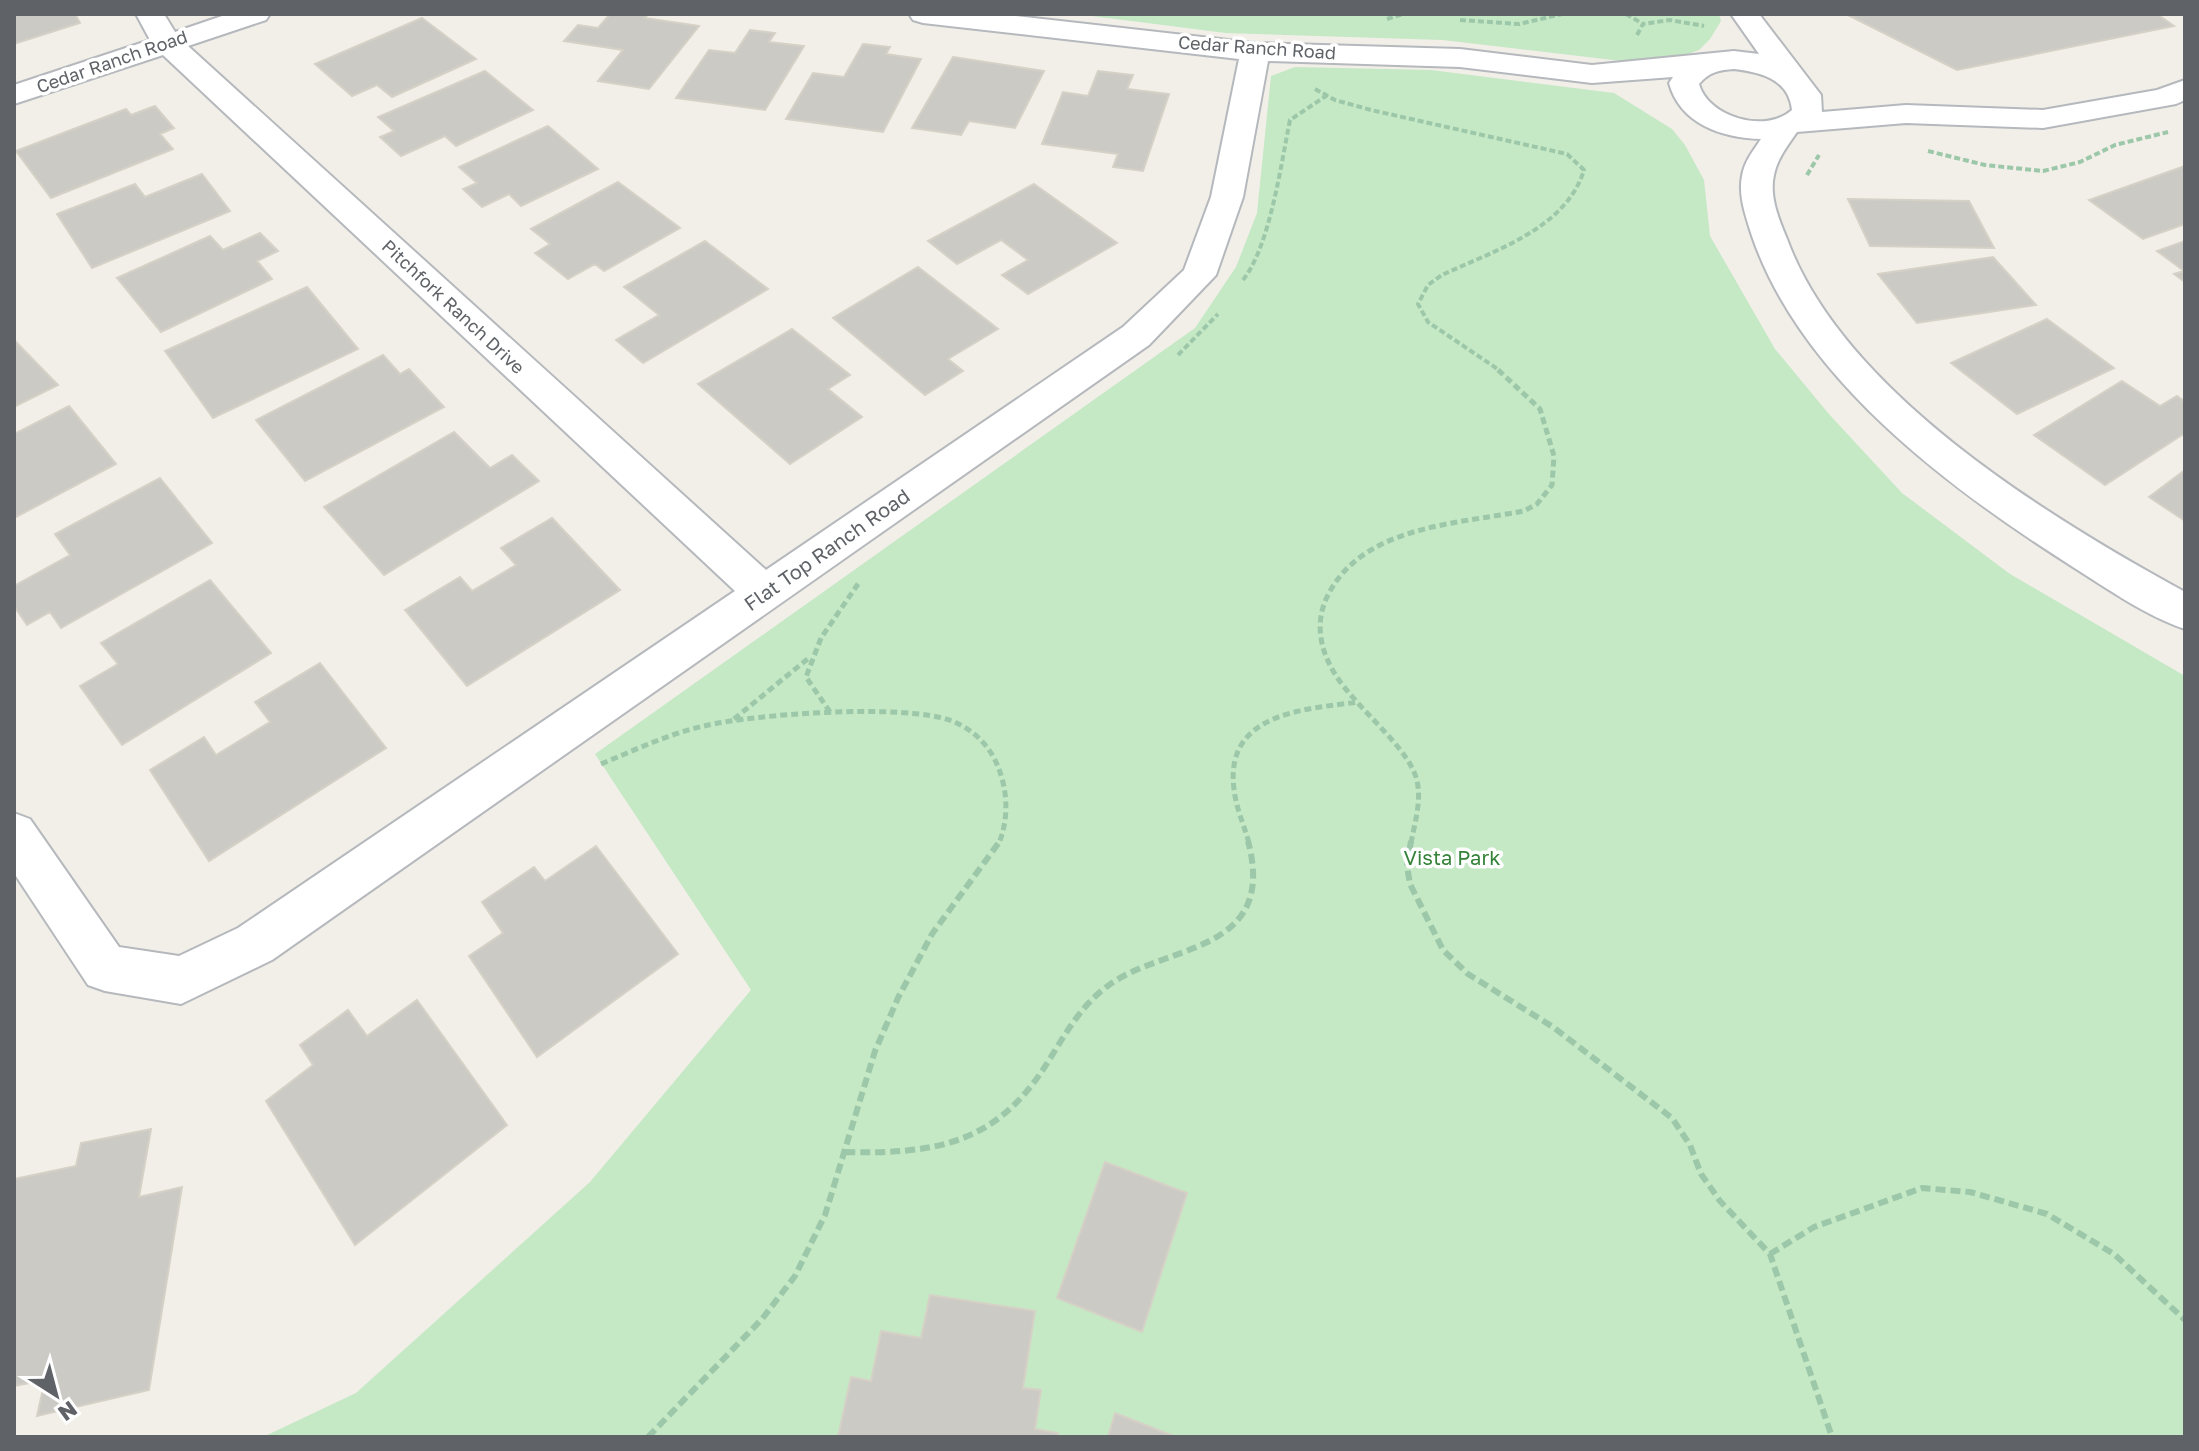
<svg xmlns="http://www.w3.org/2000/svg" width="2199" height="1451" viewBox="0 0 2199 1451" font-family="'Golos Text',sans-serif">
	<rect width="100%" height="100%" fill="#f1efe8"/>
	<path fill="#c5e8c5" d="M 1076,14 L 1719,14 L 1721,21 L 1710,39 L 1699,50 L 1680,57 L 1630,62 L 1443,40 L 1226,33 Z
		M 1295,67 L 1431,70 L 1614,93 L 1672,129 L 1685,145 L 1704,180 L 1710,236 L 1775,349 L 1828,413 L 1902,493 L 2010,574 L 2185,676 L 2185,1437 L 263,1437 L 356,1393 L 590,1182 L 751,990 L 595,754 L 1195,328 L 1236,267 L 1257,213 L 1271,76 Z"/>
	<path fill="#cccac5" stroke="#d6d1c6" stroke-width="2" d="M 14,14 L 75,14 L 80,23 L 14,44 Z
		M 610,14 L 648,14 L 645,18 L 699,26 L 649,89 L 598,81 L 623,50 L 564,41 L 578,25 L 598,28 Z
		M 1846,14 L 2157,14 L 2174,26 L 1957,70 Z
		M 422,18 L 476,59 L 392,97 L 377,85 L 352,96 L 315,64 Z
		M 750,30 L 775,33 L 769,42 L 804,46 L 765,110 L 676,98 L 709,50 L 735,53 Z
		M 863,44 L 890,47 L 886,54 L 921,59 L 883,132 L 786,119 L 813,73 L 844,77 Z
		M 953,57 L 1044,71 L 1015,128 L 969,121 L 961,135 L 912,128 Z
		M 485,71 L 533,110 L 456,146 L 445,136 L 401,156 L 380,137 L 394,131 L 378,117 Z
		M 1098,71 L 1133,75 L 1127,89 L 1169,94 L 1143,171 L 1113,167 L 1118,154 L 1042,144 L 1063,92 L 1088,96 Z
		M 155,106 L 174,128 L 160,134 L 173,149 L 51,198 L 16,151 L 126,109 L 131,115 Z
		M 548,126 L 598,169 L 521,206 L 509,194 L 482,207 L 463,189 L 477,183 L 459,167 Z
		M 2185,166 L 2185,224 L 2143,239 L 2089,200 Z
		M 202,174 L 230,211 L 92,268 L 57,214 L 135,184 L 145,197 Z
		M 618,182 L 680,228 L 604,271 L 595,264 L 568,279 L 535,253 L 550,244 L 531,229 Z
		M 1034,184 L 1117,243 L 1028,294 L 1002,275 L 1028,260 L 1001,240 L 957,264 L 928,241 Z
		M 1848,199 L 1969,201 L 1994,248 L 1870,246 Z
		M 260,233 L 278,251 L 257,261 L 272,279 L 161,332 L 117,278 L 210,236 L 223,250 Z
		M 705,241 L 768,289 L 643,363 L 616,340 L 659,315 L 624,287 Z
		M 2185,241 L 2185,282 L 2174,274 L 2184,271 L 2157,251 Z
		M 1993,257 L 2036,305 L 1917,323 L 1878,274 Z
		M 918,267 L 998,329 L 948,359 L 963,371 L 925,395 L 833,318 Z
		M 307,287 L 358,349 L 213,418 L 165,351 Z
		M 2047,319 L 2114,368 L 2017,414 L 1951,363 Z
		M 792,329 L 850,375 L 828,389 L 862,417 L 790,464 L 698,384 Z
		M 14,340 L 58,385 L 14,407 Z
		M 383,355 L 400,374 L 409,369 L 444,407 L 305,481 L 256,420 Z
		M 2122,381 L 2160,406 L 2177,396 L 2185,402 L 2185,433 L 2105,485 L 2034,435 Z
		M 69,406 L 116,464 L 14,518 L 14,434 Z
		M 454,432 L 490,468 L 512,455 L 539,481 L 384,575 L 324,507 Z
		M 2185,470 L 2185,521 L 2149,497 Z
		M 160,478 L 212,543 L 61,628 L 50,612 L 27,625 L 14,606 L 14,586 L 70,555 L 55,534 Z
		M 552,518 L 620,590 L 467,686 L 405,610 L 460,577 L 472,591 L 516,565 L 501,548 Z
		M 210,580 L 271,653 L 122,745 L 80,686 L 118,664 L 101,643 Z
		M 320,663 L 386,748 L 209,861 L 150,770 L 204,737 L 216,755 L 270,722 L 255,702 Z
		M 596,846 L 678,954 L 537,1057 L 469,956 L 503,933 L 482,902 L 534,867 L 545,881 Z
		M 417,1000 L 507,1125 L 355,1245 L 266,1101 L 313,1065 L 300,1045 L 348,1010 L 367,1036 Z
		M 151,1129 L 139,1197 L 182,1187 L 149,1390 L 37,1416 L 45,1380 L 14,1386 L 14,1179 L 76,1166 L 81,1143 Z
		M 1105,1162 L 1187,1193 L 1142,1332 L 1057,1298 Z
		M 930,1295 L 1035,1311 L 1023,1388 L 1041,1390 L 1035,1429 L 1058,1433 L 1057,1437 L 838,1437 L 851,1377 L 871,1381 L 881,1331 L 921,1338 Z
		M 1115,1413 L 1176,1437 L 1108,1437 Z"/>
	<g fill="none" stroke-linecap="round" stroke-linejoin="round">
		<defs>
			<path id="minor" d="M 136,14 L 164,14 L 175,32 L 228,14 L 270,14 L 266,20 L 188,46 L 766,570 L 1123,327 L 1184,270 L 1211,197 L 1239,59 L 923,23 L 913,20 L 909,14 L 998,14 L 1255,43 L 1460,49 L 1592,65 L 1734,51 L 1759,54 L 1731,14 L 1759,14 L 1821,95 L 1822,112 L 1906,105 L 2043,110 L 2157,90 L 2185,80 L 2185,100 L 2176,104 L 2043,128 L 1906,123 L 1797,132 C 1788,145 1777,159 1774,175 C 1769,196 1779,220 1787,239 C 1843,392 2048,517 2185,592 L 2185,629 C 2146,616 2108,589 2073,567 C 1950,489 1801,379 1752,236 C 1746,217 1738,196 1742,176 C 1744,162 1753,151 1761,139 C 1722,138 1680,124 1669,83 L 1673,77 L 1592,83 L 1460,67 L 1268,61 L 1243,197 L 1216,275 L 1149,345 L 272,960 L 181,1004 L 105,991 L 88,985 L 14,873 L 14,813 L 30,819 L 119,947 L 179,956 L 238,928 L 735,591 L 163,55 L 14,104 L 14,85 L 150,40 ZM 1734,69 C 1760,72 1789,79 1792,110 C 1765,134 1708,117 1699,84 C 1709,72 1719,70 1734,69 Z"/>
		</defs>
		<use href="#minor" stroke="#b5b8bc" stroke-width="4"/>
		<path stroke="#9cc7a9" stroke-width="4" stroke-dasharray="6 3" stroke-linecap="butt" d="M 1626,14 L 1643,24
			M 1387,19 L 1403,14
			M 1460,20 L 1519,24 L 1562,14
			M 1637,35 L 1643,24 L 1670,20 L 1704,26
			M 1315,89 L 1335,100 L 1371,110 L 1567,154 L 1584,170 C 1566,229 1493,251 1442,275 L 1428,285 L 1418,304 L 1428,322 L 1499,370
			M 1928,151 L 1985,165 L 2043,171 L 2080,162 L 2115,145 L 2168,132
			M 1807,175 L 1819,155
			M 1243,280 C 1270,246 1281,164 1290,120 L 1326,96
			M 1178,355 L 1218,314"/>
		<path stroke="#9cc7a9" stroke-width="5" stroke-dasharray="7 4" stroke-linecap="butt" d="M 830,712 L 806,677 L 821,638 L 860,581
			M 734,719 L 810,657
			M 601,764 C 635,750 668,734 704,726 C 754,714 905,703 952,721 C 975,730 992,748 1000,772 C 1008,795 1008,821 999,843
			M 1249,843 C 1244,825 1236,808 1234,789 C 1224,712 1306,709 1359,702
			M 1411,843 C 1415,821 1424,794 1414,772 C 1400,739 1348,701 1331,667 C 1319,645 1316,620 1327,597 C 1361,526 1456,524 1524,511 L 1537,504 L 1552,485 L 1554,456 L 1540,409 L 1496,368"/>
		<path stroke="#9cc7a9" stroke-width="6" stroke-dasharray="10 5" stroke-linecap="butt" d="M 1411,841 L 1407,866 L 1410,884 L 1443,950 L 1468,974 L 1553,1027 L 1672,1118 L 1690,1145 L 1701,1174 L 1720,1201 L 1770,1254 L 1832,1437
			M 845,1152 C 934,1154 995,1145 1046,1065 C 1063,1038 1079,1008 1105,988 C 1161,943 1279,957 1248,841
			M 1770,1254 L 1814,1227 L 1922,1188 L 1970,1192 L 2047,1214 L 2114,1254 L 2185,1320
			M 648,1437 L 762,1319 L 795,1276 L 825,1215 L 875,1051 L 898,998 L 932,934 L 1000,841"/>
		<use href="#minor" fill="#fff" fill-rule="evenodd"/>
	</g>
	<g text-anchor="middle" stroke-width="7" stroke-linejoin="round" paint-order="stroke">
		<g font-size="18" fill="#5f6368" stroke="#fff">
			<text transform="translate(1257 48) rotate(4)" y="6">Cedar Ranch Road</text>
			<text transform="translate(112 62) rotate(-19)" y="6">Cedar Ranch Road</text>
			<text transform="translate(453 307) rotate(43)" y="6">Pitchfork Ranch Drive</text>
		</g>
		<g font-size="20" fill="#5f6368" stroke="#fff">
			<text transform="translate(827 550) rotate(-35)" y="7">Flat Top Ranch Road</text>
		</g>
		<g font-size="20" fill="#348238" stroke="#fff">
			<text x="1452" y="865">Vista Park</text>
		</g>
	</g>
	<rect width="2199" height="1451" fill="none" stroke="#5f6368" stroke-width="32"/>
	<g transform="translate(56 1395) rotate(144)" stroke="#ffffff" stroke-width="6" paint-order="stroke">
	<path d="M0-6L14 30L0 20L-14 30Z" fill="#5f6368"/>
	<text y="-12" font-size="22" font-weight="bold" text-anchor="middle" fill="#5f6368">N</text>
	</g>
</svg>
